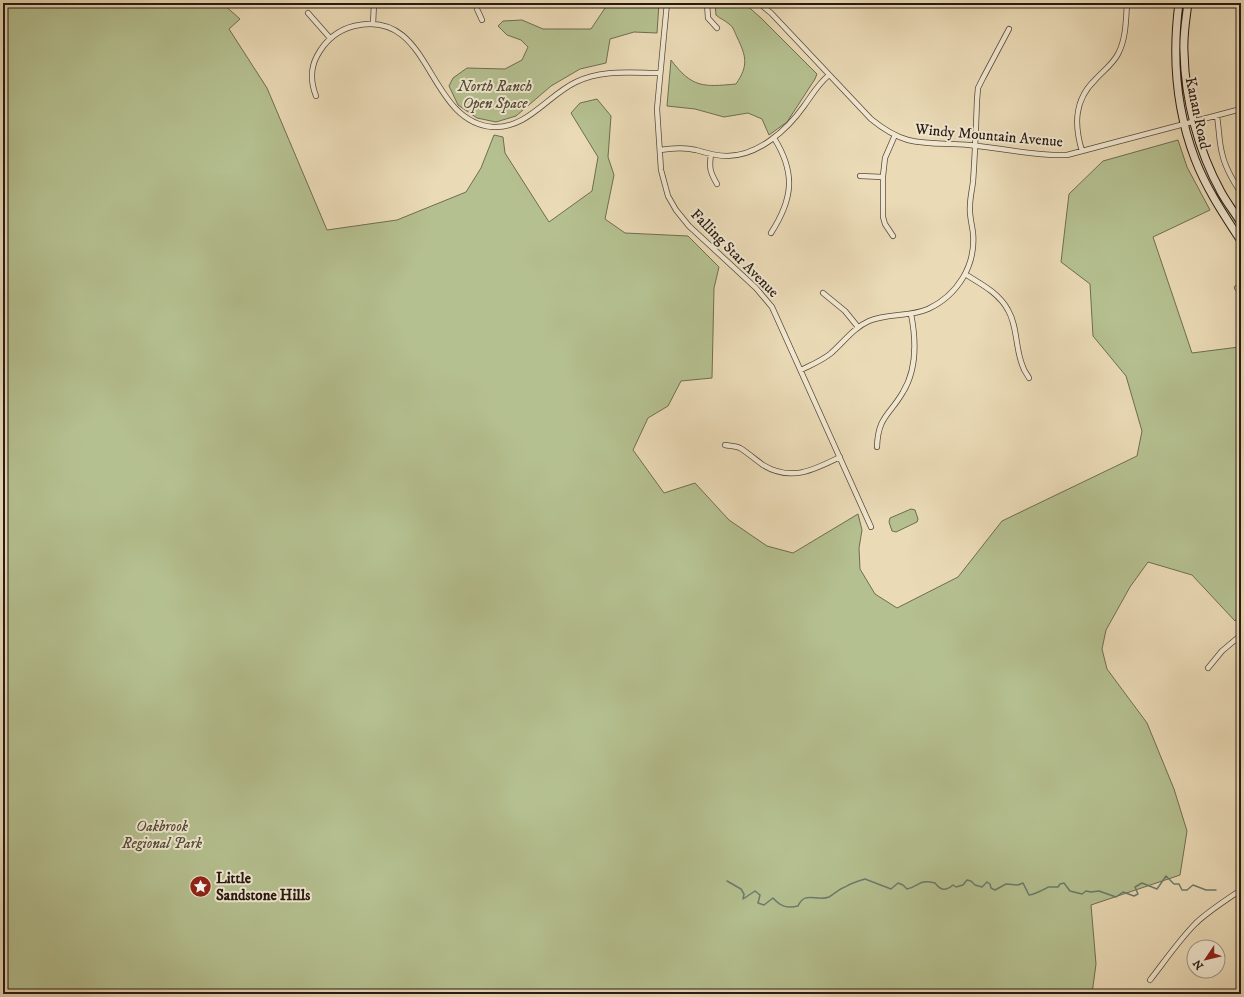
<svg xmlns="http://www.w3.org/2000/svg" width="1244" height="997" viewBox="0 0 1244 997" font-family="'IM FELL DW Pica',serif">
	<rect width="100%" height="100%" fill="#eadab6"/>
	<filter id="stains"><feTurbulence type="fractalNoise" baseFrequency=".005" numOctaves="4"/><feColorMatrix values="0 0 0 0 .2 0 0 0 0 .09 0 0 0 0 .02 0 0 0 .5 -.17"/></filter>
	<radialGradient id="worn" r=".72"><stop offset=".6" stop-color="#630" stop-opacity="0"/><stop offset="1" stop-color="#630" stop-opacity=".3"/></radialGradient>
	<path fill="#b5c090" stroke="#6e6d51" d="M 3,3 L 222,3 L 240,19 L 229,29 L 267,88 L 327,230 L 397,220 L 466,192 L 481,168 L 494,135 L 503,137 L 505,153 L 549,222 L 592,191 L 598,157 L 571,113 L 580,103 L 597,99 L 611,116 L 608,157 L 614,175 L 605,219 L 625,233 L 688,236 L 719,267 L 714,288 L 712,378 L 681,381 L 668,406 L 648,418 L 633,450 L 664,493 L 695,483 L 729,520 L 767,546 L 793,553 L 858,514 L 862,530 L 859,548 L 860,569 L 875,594 L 897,608 L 958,577 L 1002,521 L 1137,456 L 1142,431 L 1126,376 L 1093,336 L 1090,284 L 1061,262 L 1069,194 L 1103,161 L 1178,140 L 1187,167 L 1210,210 L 1153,237 L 1192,353 L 1239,347 L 1241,357 L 1241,613 L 1235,621 L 1192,575 L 1148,562 L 1130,587 L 1106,630 L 1102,649 L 1107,669 L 1147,723 L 1174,789 L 1187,831 L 1180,875 L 1091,905 L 1096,964 L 1092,994 L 3,994 Z
		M 619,3 L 659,3 L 657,33 L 634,32 L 610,39 L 606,63 L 580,69 L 551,86 L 516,116 L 496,122 L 477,118 L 458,105 L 449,86 L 453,78 L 467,68 L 505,69 L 522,60 L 528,47 L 521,40 L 507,35 L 498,26 L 503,21 L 522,20 L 543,29 L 591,29 L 605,8 Z
		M 715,3 L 744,3 L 761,18 L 817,74 L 815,79 L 787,122 L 769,135 L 762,119 L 748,113 L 724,117 L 695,109 L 667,106 L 671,60 C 692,88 703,87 736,84 C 749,65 746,56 737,37 C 735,33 733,26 729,24 C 725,20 720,19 716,15 Z
		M 911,509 L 915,510 L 918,519 L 917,522 L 896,532 L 892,531 L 889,522 L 890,518 Z"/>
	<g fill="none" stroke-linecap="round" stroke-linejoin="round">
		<path stroke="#6a7b6e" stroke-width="1.5" d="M 727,881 L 741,889 L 744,894 L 743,899 L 755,891 L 760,895 L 758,903 L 764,905 L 773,898 C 780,906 787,909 798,906 C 805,890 817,902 829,897 C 834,894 839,889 845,887 C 851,883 858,881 865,879 L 891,889 L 898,883 L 903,885 L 907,889 C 920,886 918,879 935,883 C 941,891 946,891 953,885 L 956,887 L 963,885 L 967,880 L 971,881 L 975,885 L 982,887 L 987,882 L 990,884 L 991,888 L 995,890 L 1006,884 L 1018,885 L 1023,883 L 1029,895 C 1032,895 1046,889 1048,887 L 1058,887 L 1060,884 L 1064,883 L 1070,891 L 1082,894 L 1086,891 L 1091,892 L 1099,891 L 1116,897 L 1123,892 L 1134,896 L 1138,894 L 1135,887 L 1142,883 L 1157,889 L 1166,876 L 1174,884 L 1179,884 L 1182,890 L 1187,890 L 1193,885 L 1206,890 L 1216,890"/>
		<defs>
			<path id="minor" d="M 477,3 L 477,9 L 482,20
				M 667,3 L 657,109 L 661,170 L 668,196 L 676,210 L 689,226 L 756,288 L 772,307 L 871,527
				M 707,3 L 708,18 L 717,28
				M 759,3 L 771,13 L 871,119 C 882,128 894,136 908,140 C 928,145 949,143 969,145 C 1002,148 1034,156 1067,155 L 1241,109
				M 308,13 L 330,38
				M 373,24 L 374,3
				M 316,96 C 311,83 310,69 317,56 C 325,41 338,30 354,26 C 433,7 425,122 493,127 C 527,129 548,95 576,82 C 602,69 632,73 660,73
				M 1217,116 C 1219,128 1219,142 1222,153 C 1225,168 1233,181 1241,193
				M 660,150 C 672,148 684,147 696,150 C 706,153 716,156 727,156 C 758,156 787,130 804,106 C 812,95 818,84 829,75
				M 1082,151 C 1074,125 1074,100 1095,80 C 1103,71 1112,65 1118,54 C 1126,39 1126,20 1127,3
				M 711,154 C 709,168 710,172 717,184
				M 860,176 L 883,177
				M 771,233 C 793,199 796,173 774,138
				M 893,236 L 885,224 L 883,217 L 883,176 L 885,158 L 895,135
				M 965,274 C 981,284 999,293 1008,310 C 1018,327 1015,349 1023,367 C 1024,371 1027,374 1029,378
				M 1237,288 L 1241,286
				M 823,293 L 845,311 L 858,327
				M 801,370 C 811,365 821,361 830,354 C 843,343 853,328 869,321 C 888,313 910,317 928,309 C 958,295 976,265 973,233 C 972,224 969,215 970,206 C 970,198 972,190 973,182 C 975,155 976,127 977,100 L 978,88 L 983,78 L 1009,29
				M 725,445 C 730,446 736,446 740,448 C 748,453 756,460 763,465 C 791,482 814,470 840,457
				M 877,447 C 878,416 890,415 903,392 C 917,369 916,339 911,314
				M 1208,668 L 1222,651 L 1241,635
				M 1150,980 C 1165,961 1179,940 1196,923 C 1210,910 1226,900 1241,890"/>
			<path id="secondary" d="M 1179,3 C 1172,56 1176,109 1195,159 C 1206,188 1224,215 1241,241
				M 1188,3 C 1186,19 1183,35 1184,52 C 1185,100 1198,150 1221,192 C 1227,203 1235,213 1241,223"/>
		</defs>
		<use href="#minor" stroke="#574a3b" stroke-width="6"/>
		<use href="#secondary" stroke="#261a12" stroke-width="9"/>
		<use href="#minor" stroke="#f1e7d0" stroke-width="4.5"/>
		<use href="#secondary" stroke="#f1e7d0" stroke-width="7"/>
	</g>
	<defs>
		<symbol id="sight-disc" viewBox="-11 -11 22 22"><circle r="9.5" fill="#8f2418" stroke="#f1e7d0"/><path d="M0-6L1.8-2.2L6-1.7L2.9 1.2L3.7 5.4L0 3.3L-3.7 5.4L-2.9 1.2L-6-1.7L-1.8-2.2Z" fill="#fff"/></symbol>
	</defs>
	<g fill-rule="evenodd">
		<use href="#sight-disc" x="188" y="874" width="25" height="25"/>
	</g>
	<g text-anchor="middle" stroke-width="4" stroke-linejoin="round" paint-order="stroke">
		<g font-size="15" font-style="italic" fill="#514c38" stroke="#f1e7d0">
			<text x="495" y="91">North Ranch<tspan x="495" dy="17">Open Space</tspan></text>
			<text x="162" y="831">Oakbrook<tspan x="162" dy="17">Regional Park</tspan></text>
		</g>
		<g font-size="15" fill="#261a12" stroke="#f1e7d0">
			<text transform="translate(1198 113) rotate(78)" y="5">Kanan Road</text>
			<text transform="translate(989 135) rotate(5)" y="5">Windy Mountain Avenue</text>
			<text transform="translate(735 253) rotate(45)" y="5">Falling Star Avenue</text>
		</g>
		<g font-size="15" font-weight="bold" fill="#261a12" stroke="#f1e7d0" text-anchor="start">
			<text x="216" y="883">Little<tspan x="216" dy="17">Sandstone Hills</tspan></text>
		</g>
	</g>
	<rect width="1244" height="997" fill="none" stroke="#eadab6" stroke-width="16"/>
	<rect x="4" y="4" width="1236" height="989" fill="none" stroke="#261a12" stroke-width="2"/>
	<rect x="8" y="8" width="1228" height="981" fill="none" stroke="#261a12"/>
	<g transform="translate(1206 959) rotate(235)"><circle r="19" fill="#f1e7d0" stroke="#a09584"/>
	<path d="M0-3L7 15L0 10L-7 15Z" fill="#8f2418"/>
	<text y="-6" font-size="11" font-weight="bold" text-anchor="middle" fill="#261a12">N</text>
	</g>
	<rect width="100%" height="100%" filter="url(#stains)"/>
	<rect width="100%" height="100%" fill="url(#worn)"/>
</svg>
